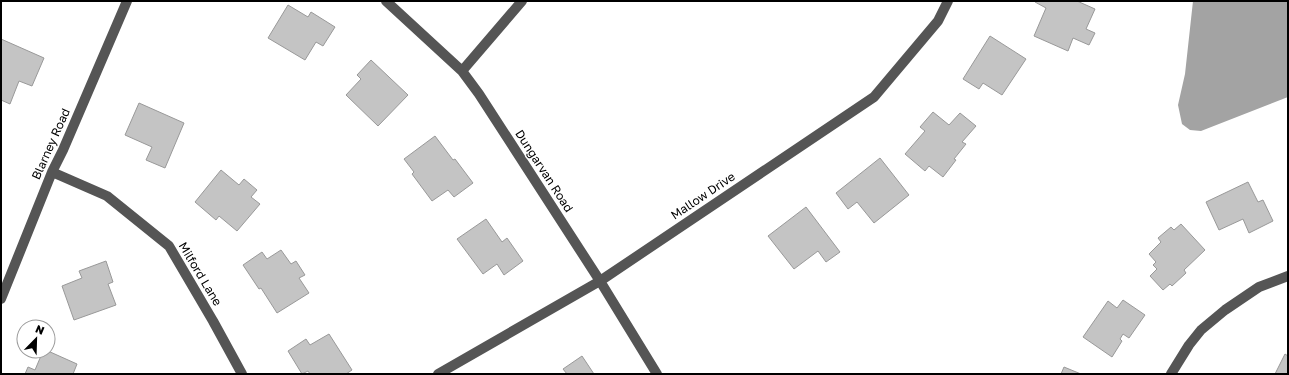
<svg xmlns="http://www.w3.org/2000/svg" width="1289" height="375" viewBox="0 0 1289 375" font-family="'Golos Text',sans-serif">
	<rect width="100%" height="100%" fill="#fff"/>
	<path fill="#a3a3a3" d="M 1193,1 L 1288,1 L 1288,97 L 1201,131 L 1190,130 L 1182,124 L 1178,105 L 1185,74 Z"/>
	<path fill="#c4c4c4" stroke="#999" d="M 1035,1 L 1077,1 L 1095,9 L 1086,29 L 1095,33 L 1089,45 L 1073,38 L 1068,51 L 1034,36 L 1046,8 L 1035,2 Z
		M 288,5 L 308,17 L 311,12 L 335,27 L 323,46 L 316,42 L 305,60 L 268,38 Z
		M 990,36 L 1026,59 L 1002,95 L 983,83 L 979,89 L 963,79 Z
		M 1,39 L 44,58 L 32,86 L 19,81 L 10,104 L 1,100 Z
		M 371,60 L 408,95 L 378,126 L 346,95 L 361,79 L 357,75 Z
		M 139,103 L 184,123 L 165,168 L 146,160 L 152,147 L 125,135 Z
		M 933,112 L 949,125 L 960,113 L 976,126 L 962,142 L 966,144 L 954,159 L 956,160 L 943,177 L 929,166 L 925,171 L 905,154 L 925,131 L 920,127 Z
		M 435,136 L 453,160 L 455,159 L 473,183 L 454,197 L 448,190 L 432,201 L 412,174 L 414,172 L 404,159 Z
		M 880,158 L 909,195 L 874,223 L 857,202 L 848,209 L 836,193 Z
		M 221,170 L 239,185 L 244,179 L 257,190 L 251,197 L 260,204 L 237,231 L 219,216 L 216,220 L 195,202 Z
		M 1248,182 L 1258,202 L 1263,200 L 1273,221 L 1249,233 L 1243,219 L 1219,230 L 1206,202 Z
		M 806,207 L 840,252 L 826,262 L 818,251 L 794,269 L 768,236 Z
		M 486,219 L 502,242 L 507,238 L 523,261 L 504,275 L 497,264 L 483,274 L 457,239 Z
		M 1181,224 L 1205,250 L 1184,270 L 1186,273 L 1172,286 L 1170,284 L 1163,290 L 1150,276 L 1157,269 L 1153,265 L 1156,262 L 1149,254 L 1161,242 L 1158,238 L 1171,227 L 1174,230 Z
		M 281,250 L 291,264 L 296,261 L 305,275 L 299,278 L 309,293 L 277,313 L 261,288 L 259,289 L 243,265 L 262,252 L 267,259 Z
		M 106,261 L 113,282 L 108,284 L 116,305 L 74,320 L 62,286 L 82,278 L 79,271 Z
		M 1123,300 L 1145,315 L 1129,338 L 1123,334 L 1120,339 L 1122,341 L 1112,357 L 1083,337 L 1108,301 L 1117,308 Z
		M 329,334 L 352,370 L 346,374 L 310,374 L 308,371 L 302,374 L 288,351 L 306,339 L 310,345 Z
		M 43,351 L 48,351 L 77,364 L 73,374 L 25,374 L 28,367 L 35,370 Z
		M 1285,354 L 1288,356 L 1288,374 L 1275,374 Z
		M 582,356 L 594,374 L 567,374 L 563,369 Z
		M 1064,367 L 1081,374 L 1061,374 Z"/>
	<g fill="none" stroke-linecap="round" stroke-linejoin="round">
		<path stroke="#555" stroke-width="10" d="M 386,1 L 462,71 L 479,94 L 600,281 L 657,374
			M 462,71 L 522,1
			M 52,172 L 107,196 L 169,246 L 213,321 L 242,374
			M 1,299 L 52,172 L 63,150 L 127,1
			M 438,374 L 600,281 L 874,97 L 938,21 L 948,1
			M 1171,374 L 1189,345 L 1201,330 L 1225,310 L 1259,287 L 1288,276"/>
	</g>
	<g text-anchor="middle" stroke-width="3" stroke-linejoin="round" paint-order="stroke">
		<g font-size="12" fill="#000" stroke="#fff">
			<text transform="translate(51 144) rotate(-66)" y="4">Blarney Road</text>
			<text transform="translate(544 171) rotate(57)" y="4">Dungarvan Road</text>
			<text transform="translate(703 196) rotate(-34)" y="4">Mallow Drive</text>
			<text transform="translate(200 274) rotate(59)" y="4">Milford Lane</text>
		</g>
	</g>
	<rect width="1289" height="375" fill="none" stroke="#000000" stroke-width="4"/>
	<g transform="translate(36 339) rotate(23)"><circle r="19" fill="#ffffff" stroke="#999999"/>
	<path d="M0-3L7 15L0 10L-7 15Z" fill="#000000"/>
	<text y="-6" font-size="11" font-weight="bold" text-anchor="middle" fill="#000000">N</text>
	</g>
</svg>
